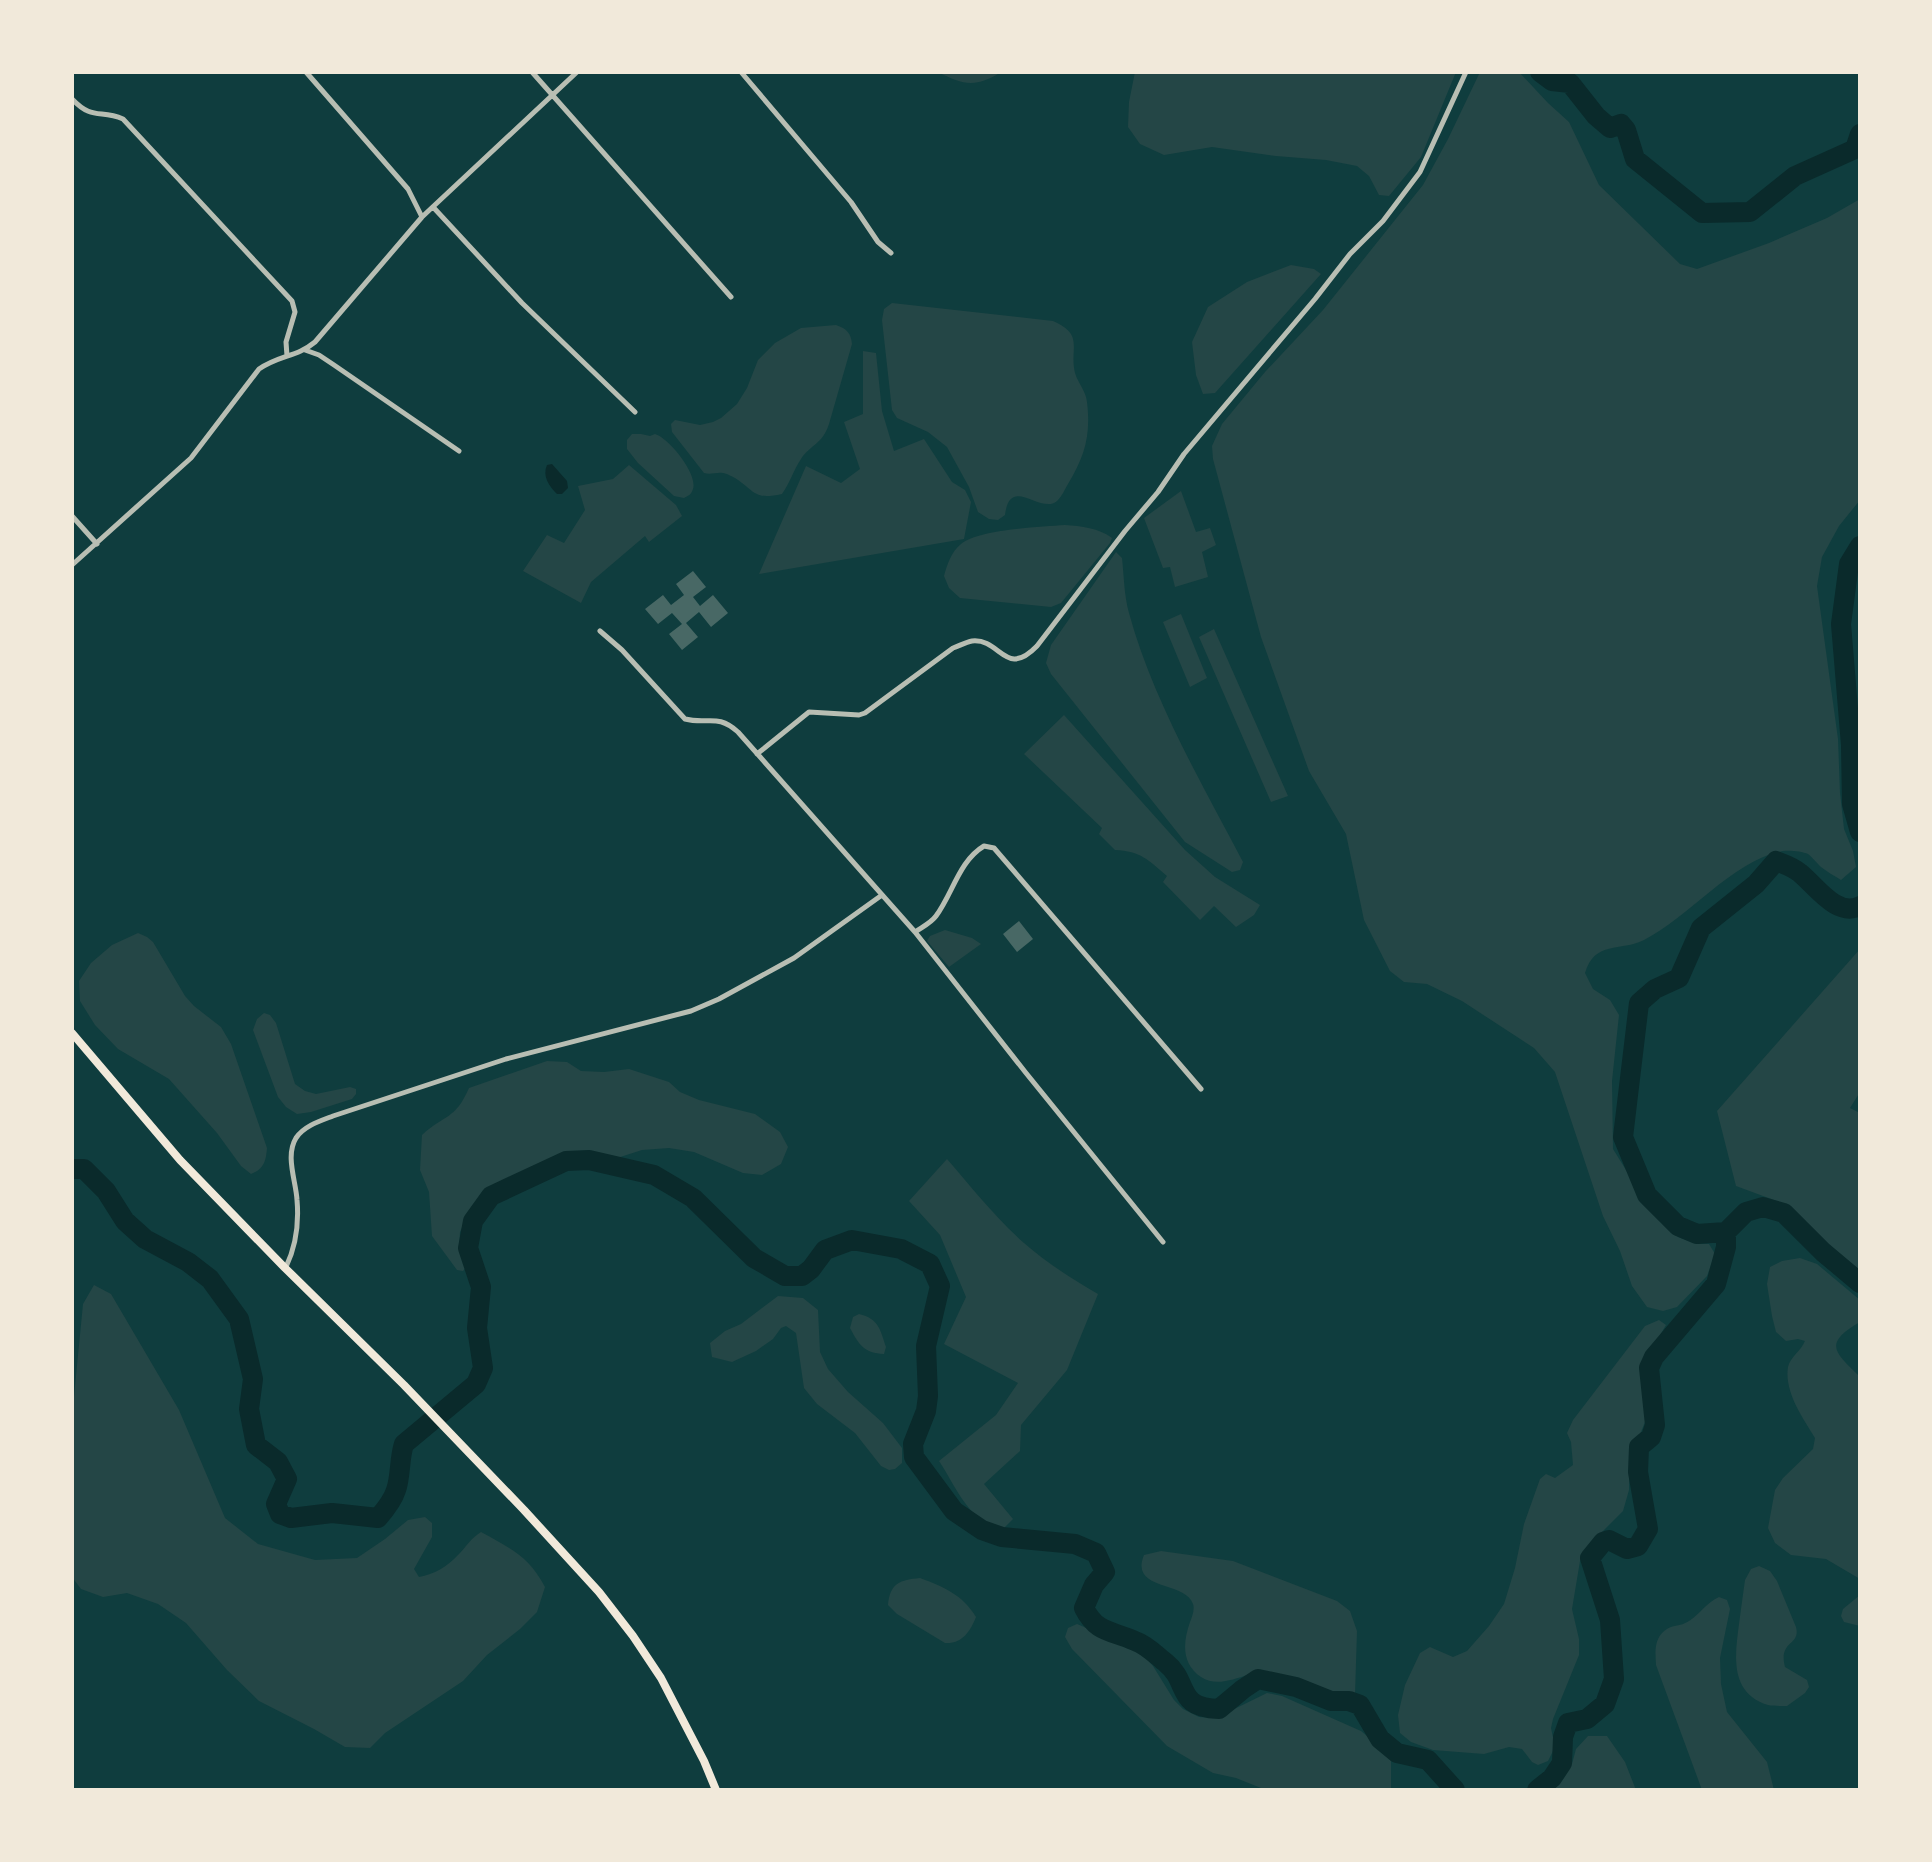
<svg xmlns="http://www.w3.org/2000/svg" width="1932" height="1862" viewBox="0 0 1932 1862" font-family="'Golos Text',sans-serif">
	<rect width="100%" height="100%" fill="#0f3d3e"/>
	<path fill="#244646" d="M 938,72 L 1001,72 C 976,88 963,85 938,72 Z
		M 1135,72 L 1456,72 L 1421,157 L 1389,196 L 1379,195 L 1369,176 L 1357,166 L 1326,160 L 1276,156 L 1212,147 L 1164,155 L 1140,144 L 1128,127 L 1129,102 Z
		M 1480,72 L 1519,72 L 1548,103 L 1569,122 L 1599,185 L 1680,264 L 1697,269 L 1769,243 L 1827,218 L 1860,199 L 1860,500 L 1839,526 L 1822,557 L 1817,586 L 1838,739 L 1840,793 L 1844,829 L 1853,851 L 1856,867 L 1841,880 C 1835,876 1827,872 1821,867 C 1817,863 1812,857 1808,854 C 1802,851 1789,850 1783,851 C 1733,860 1690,917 1644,940 C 1620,952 1595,940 1585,973 L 1593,989 L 1610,1000 L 1619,1015 L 1612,1081 L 1613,1149 L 1654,1215 L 1678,1237 L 1696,1244 L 1709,1244 L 1715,1254 L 1707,1276 L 1677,1307 L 1663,1311 L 1647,1307 L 1632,1286 L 1620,1251 L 1603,1216 L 1555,1072 L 1534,1048 L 1462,1001 L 1427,984 L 1404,982 L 1390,971 L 1364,920 L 1346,834 L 1309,771 L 1261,637 L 1213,459 L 1212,446 L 1222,424 L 1265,372 L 1323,310 L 1423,185 L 1448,139 Z
		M 1291,265 L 1314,269 L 1321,274 L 1215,393 L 1203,394 L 1196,375 L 1192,342 L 1208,307 L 1247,282 Z
		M 892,303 L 1053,321 C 1085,335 1069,348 1075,373 C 1078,383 1086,391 1087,402 C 1091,435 1085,456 1068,484 C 1065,489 1062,496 1058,500 C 1042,517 1010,473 1005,515 L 998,520 L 989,519 L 978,512 L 969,487 L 947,447 L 928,432 L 897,418 L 892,410 L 882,320 L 884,309 Z
		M 836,325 C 847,329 851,333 852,344 L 829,424 C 822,445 811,444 801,459 C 793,471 790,483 782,494 C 754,500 756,492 735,478 C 733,477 726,473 723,473 C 716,472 711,475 704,473 L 672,432 L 671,424 L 675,420 L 700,425 L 713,422 L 721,418 L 737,404 L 747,388 L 758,360 L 775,343 L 801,328 Z
		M 863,351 L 876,353 L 882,411 L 894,451 L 924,439 L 952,482 L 965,490 L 971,502 L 964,539 L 759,574 L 806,466 L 841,483 L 860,469 L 844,422 L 863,414 Z
		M 632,434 L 641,434 L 650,436 L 655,434 C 669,438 698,474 693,489 C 691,495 689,495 684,498 L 674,496 L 638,463 L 627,449 L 627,440 Z
		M 629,465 L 676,505 L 682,516 L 649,542 L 645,536 L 591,582 L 581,603 L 523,571 L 547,535 L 564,543 L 585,510 L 578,486 L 613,479 Z
		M 1181,491 L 1196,532 L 1210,528 L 1216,545 L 1202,552 L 1208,577 L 1175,587 L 1170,567 L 1163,568 L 1144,518 Z
		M 1065,525 C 1081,526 1099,528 1112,538 L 1110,543 L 1061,603 L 1051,607 L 960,598 L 949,588 L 944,576 C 947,565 951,552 961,544 C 979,529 1040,527 1065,525 Z
		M 1116,552 L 1122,558 C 1124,576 1124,595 1129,613 C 1152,698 1202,784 1243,862 L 1240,870 L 1232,872 L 1185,842 L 1051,674 L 1046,663 L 1051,645 Z
		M 1181,614 L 1207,678 L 1190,687 L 1163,622 Z
		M 1214,629 L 1288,796 L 1271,802 L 1199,637 Z
		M 1064,715 L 1185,850 L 1215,877 L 1260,905 L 1254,915 L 1236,927 L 1214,906 L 1200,920 L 1163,882 L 1167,876 C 1148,860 1141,851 1115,850 L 1099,834 L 1102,828 L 1024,754 Z
		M 945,930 L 972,938 L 981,944 L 949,967 L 927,941 L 930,936 Z
		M 138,933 L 147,937 L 153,942 L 185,996 L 194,1006 L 221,1027 L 231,1044 L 267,1148 C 266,1161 264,1169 251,1174 L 241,1166 L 217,1133 L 169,1079 L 118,1049 L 95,1025 L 80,1001 L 79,981 L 91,963 L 112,945 Z
		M 1860,949 L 1860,1092 L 1850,1108 L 1860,1113 L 1860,1278 L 1782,1203 L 1736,1186 L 1717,1111 Z
		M 264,1013 L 270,1015 L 276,1023 L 295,1084 L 305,1091 L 316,1094 L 350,1087 L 356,1089 L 356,1094 L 352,1099 L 311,1112 L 297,1114 L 286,1107 L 278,1097 L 253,1030 L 257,1019 Z
		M 547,1061 L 567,1062 L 581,1071 L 604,1072 L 629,1069 L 669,1082 L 680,1092 L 699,1100 L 755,1114 L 780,1132 L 788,1147 L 781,1164 L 762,1175 L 743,1173 L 694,1152 L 669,1148 L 642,1150 L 614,1159 L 584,1152 L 561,1156 L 525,1171 L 492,1189 L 472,1206 L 460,1232 L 459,1249 L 467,1266 L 463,1271 L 457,1270 L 432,1236 L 429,1192 L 420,1170 L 422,1135 C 445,1114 455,1120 469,1088 Z
		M 947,1159 C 972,1188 996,1218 1024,1243 C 1047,1263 1072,1279 1098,1294 L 1067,1370 L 1021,1425 L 1020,1451 L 984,1484 L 1013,1519 L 1003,1529 C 971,1526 955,1485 939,1461 L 996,1415 L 1018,1383 L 944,1344 L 966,1297 L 940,1235 L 909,1201 Z
		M 1800,1258 L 1817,1264 L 1860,1300 L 1860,1322 C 1822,1344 1835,1352 1860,1377 L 1860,1579 L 1826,1559 L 1791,1555 L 1775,1543 L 1768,1528 L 1775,1490 L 1783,1478 L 1813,1449 L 1815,1438 C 1803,1418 1784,1392 1788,1367 C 1790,1357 1801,1351 1805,1341 L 1798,1339 L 1786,1341 L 1776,1332 L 1772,1316 L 1767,1284 L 1770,1267 L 1782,1261 Z
		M 94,1285 L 111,1294 L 179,1410 L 225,1518 L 258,1544 L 315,1560 L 357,1558 L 385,1539 L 408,1520 L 425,1517 L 432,1523 L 432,1537 L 414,1569 L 419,1577 C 434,1574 447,1567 458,1555 C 466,1547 471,1538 481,1532 C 510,1548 529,1556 545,1587 L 537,1612 L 520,1629 L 487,1655 L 463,1681 L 385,1733 L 370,1748 L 345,1747 L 314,1729 L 259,1701 L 227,1670 L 186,1623 L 158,1604 L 127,1593 L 103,1597 L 81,1589 L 72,1577 L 72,1417 L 83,1304 Z
		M 778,1296 L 803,1298 L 818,1310 L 820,1352 L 828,1369 L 848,1392 L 883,1423 L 902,1448 L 902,1463 L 895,1469 L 889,1470 L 881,1466 L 855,1433 L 817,1404 L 804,1388 L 796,1333 L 786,1326 L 781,1328 L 773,1339 L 756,1351 L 732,1362 L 712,1357 L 710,1343 L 725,1331 L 741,1324 Z
		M 859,1314 C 879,1319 880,1329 886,1347 L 884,1354 C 864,1353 859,1345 850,1328 L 853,1317 Z
		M 1659,1320 L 1666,1325 L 1656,1342 L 1649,1349 L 1644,1361 L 1641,1382 L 1646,1409 L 1645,1422 L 1629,1462 L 1629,1490 L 1623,1511 L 1598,1536 L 1580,1561 L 1572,1609 L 1579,1639 L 1579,1655 L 1553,1719 L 1551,1728 L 1555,1747 L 1548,1761 L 1538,1765 L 1532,1762 L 1522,1749 L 1509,1747 L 1484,1754 L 1433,1750 L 1411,1742 L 1400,1733 L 1398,1715 L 1405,1685 L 1420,1653 L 1430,1647 L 1453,1657 L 1467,1651 L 1489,1626 L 1504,1604 L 1515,1568 L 1524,1524 L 1540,1479 L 1546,1474 L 1555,1478 L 1573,1465 L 1571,1442 L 1567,1433 L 1573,1420 L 1645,1326 Z
		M 1161,1551 L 1233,1561 L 1337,1601 L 1350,1611 L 1357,1631 L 1355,1695 C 1341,1700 1328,1692 1314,1687 C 1295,1680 1269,1671 1248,1675 C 1233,1679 1216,1687 1201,1677 C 1181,1663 1183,1642 1190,1622 C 1192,1617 1195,1609 1193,1604 C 1186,1581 1129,1591 1144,1555 Z
		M 1759,1566 L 1770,1571 L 1777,1581 L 1796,1627 C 1801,1646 1778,1640 1785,1667 L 1807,1680 L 1809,1687 L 1805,1693 L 1787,1706 C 1781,1706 1773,1706 1768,1705 C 1729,1693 1735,1655 1739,1624 C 1741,1609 1743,1594 1745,1580 L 1751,1569 Z
		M 920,1578 C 944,1587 963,1595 976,1617 C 970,1632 962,1644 945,1643 L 897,1614 L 888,1605 C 890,1583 900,1580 920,1578 Z
		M 1860,1595 L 1860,1626 L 1844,1622 L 1841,1616 L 1843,1609 Z
		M 1719,1597 L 1727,1600 L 1730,1609 L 1720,1658 L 1721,1684 L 1727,1712 L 1767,1762 L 1774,1790 L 1702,1790 L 1656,1665 C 1655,1650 1654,1634 1671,1627 C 1678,1625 1683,1625 1689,1621 C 1700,1614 1707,1602 1719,1597 Z
		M 1077,1624 L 1129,1646 L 1143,1655 L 1153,1666 L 1174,1700 L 1183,1709 L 1199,1717 L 1216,1718 L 1267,1693 L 1282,1696 L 1361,1731 L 1378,1745 L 1391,1761 L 1391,1789 L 1393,1790 L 1266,1790 L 1236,1778 L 1213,1773 L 1167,1746 L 1072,1649 L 1065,1637 L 1068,1628 Z
		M 1588,1736 L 1607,1736 L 1625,1762 L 1636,1790 L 1551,1790 L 1572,1764 L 1576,1749 Z"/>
	<path fill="#0a2a2b" d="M 552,464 L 567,481 L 568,488 L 562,494 L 557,494 C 549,486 542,476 547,465 Z"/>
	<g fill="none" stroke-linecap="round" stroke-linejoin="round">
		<path stroke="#0a2a2b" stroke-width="20" d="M 1540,72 L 1552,81 L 1570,83 L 1596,116 L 1610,128 L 1621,124 L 1626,130 L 1635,159 L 1702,213 L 1750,212 L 1795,176 L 1855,149 L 1860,134
			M 1860,546 L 1849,564 L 1841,624 L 1851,745 L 1852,804 L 1860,832
			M 72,1169 L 84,1169 L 106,1191 L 125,1221 L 145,1239 L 188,1262 L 210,1279 L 239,1319 L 253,1379 L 249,1409 L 256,1445 L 278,1462 L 287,1479 L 276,1504 L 280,1514 L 291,1518 L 332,1513 L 378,1518 C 385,1510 393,1500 396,1490 C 401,1476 399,1459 404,1444 L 476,1384 L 483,1368 L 477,1328 L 481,1287 L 468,1248 L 473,1221 L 491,1196 L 566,1161 L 589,1160 L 654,1175 L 693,1198 L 754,1258 L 785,1276 L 802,1276 L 811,1269 L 825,1250 L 852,1240 L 901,1249 L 930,1264 L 940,1286 L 926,1346 L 928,1396 L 926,1411 L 913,1444 L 914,1457 L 954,1511 L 982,1530 L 1002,1537 L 1075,1544 L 1096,1553 L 1105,1572 L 1094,1585 L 1084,1608 C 1097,1634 1112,1630 1135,1641 C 1147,1645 1157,1656 1166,1663 C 1190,1682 1175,1708 1219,1709 L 1243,1689 L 1258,1679 L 1296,1687 L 1331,1701 L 1349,1701 L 1360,1705 L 1380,1739 L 1397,1753 L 1428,1760 L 1455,1790
			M 1726,1232 L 1697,1234 L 1678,1226 L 1647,1195 L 1623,1137 L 1639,1003 L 1655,989 L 1679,978 L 1701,928 L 1756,884 L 1776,861 C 1784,864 1793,867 1800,873 C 1816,886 1837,918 1860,906
			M 1537,1790 L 1552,1778 L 1562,1763 L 1563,1737 L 1568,1723 L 1587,1719 L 1605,1704 L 1614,1679 L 1610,1620 L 1590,1558 L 1603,1542 L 1609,1540 L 1627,1549 L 1638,1546 L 1648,1529 L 1638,1472 L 1639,1447 L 1651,1437 L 1655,1425 L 1649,1368 L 1654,1357 L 1716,1284 L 1726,1247 L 1726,1232 L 1746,1212 L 1763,1207 L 1784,1213 L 1823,1252 L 1860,1283"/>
	</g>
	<path fill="#486865" d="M 693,571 L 706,587 L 693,597 L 700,606 L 713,595 L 728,613 L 711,627 L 699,612 L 686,623 L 698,637 L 682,650 L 669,634 L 682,624 L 672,613 L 658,624 L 645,609 L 663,595 L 671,605 L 684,595 L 676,584 Z
		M 1019,921 L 1033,939 L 1017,952 L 1003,934 Z"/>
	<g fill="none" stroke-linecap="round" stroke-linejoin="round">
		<path stroke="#b8beb3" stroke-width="5" d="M 306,72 L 408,189 L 422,217
			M 532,72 L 731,297
			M 741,72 L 851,202 L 878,242 L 891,253
			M 72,99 C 93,121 100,109 123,119 L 292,301 L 295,312 L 286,342 L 287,356
			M 433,207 L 522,303 L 635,412
			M 305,350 L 319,355 L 334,365 L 459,451
			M 72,516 L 97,544
			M 72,565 L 191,458 L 259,369 C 279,355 297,357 315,342 L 422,217 L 577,72
			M 600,631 L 622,650 L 685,719 C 708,725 717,713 738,732 L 915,932 L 1026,1073 L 1163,1242
			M 757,754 L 809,712 L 859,715 L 865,713 L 953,648 C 959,646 966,642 972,641 C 1001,638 1005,679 1037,646 L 1125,531 L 1158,492 L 1184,454 L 1315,299 L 1350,254 L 1383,221 L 1420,172 L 1466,72
			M 915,932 C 922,927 931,923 936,916 C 953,893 959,861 984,846 L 994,848 L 1201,1089
			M 286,1267 C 296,1246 299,1223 297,1200 C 296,1181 285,1156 296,1138 C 304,1126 320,1121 333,1116 L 506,1059 L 691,1011 L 719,999 L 794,958 L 882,895"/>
		<path stroke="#f1e9da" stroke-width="8" d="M 72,1033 L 180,1160 L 285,1268 L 404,1385 L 524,1510 L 599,1592 L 633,1636 L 661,1678 L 704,1761 L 716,1790"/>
	</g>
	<rect width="1932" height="1862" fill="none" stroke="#f1e9da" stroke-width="148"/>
</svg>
